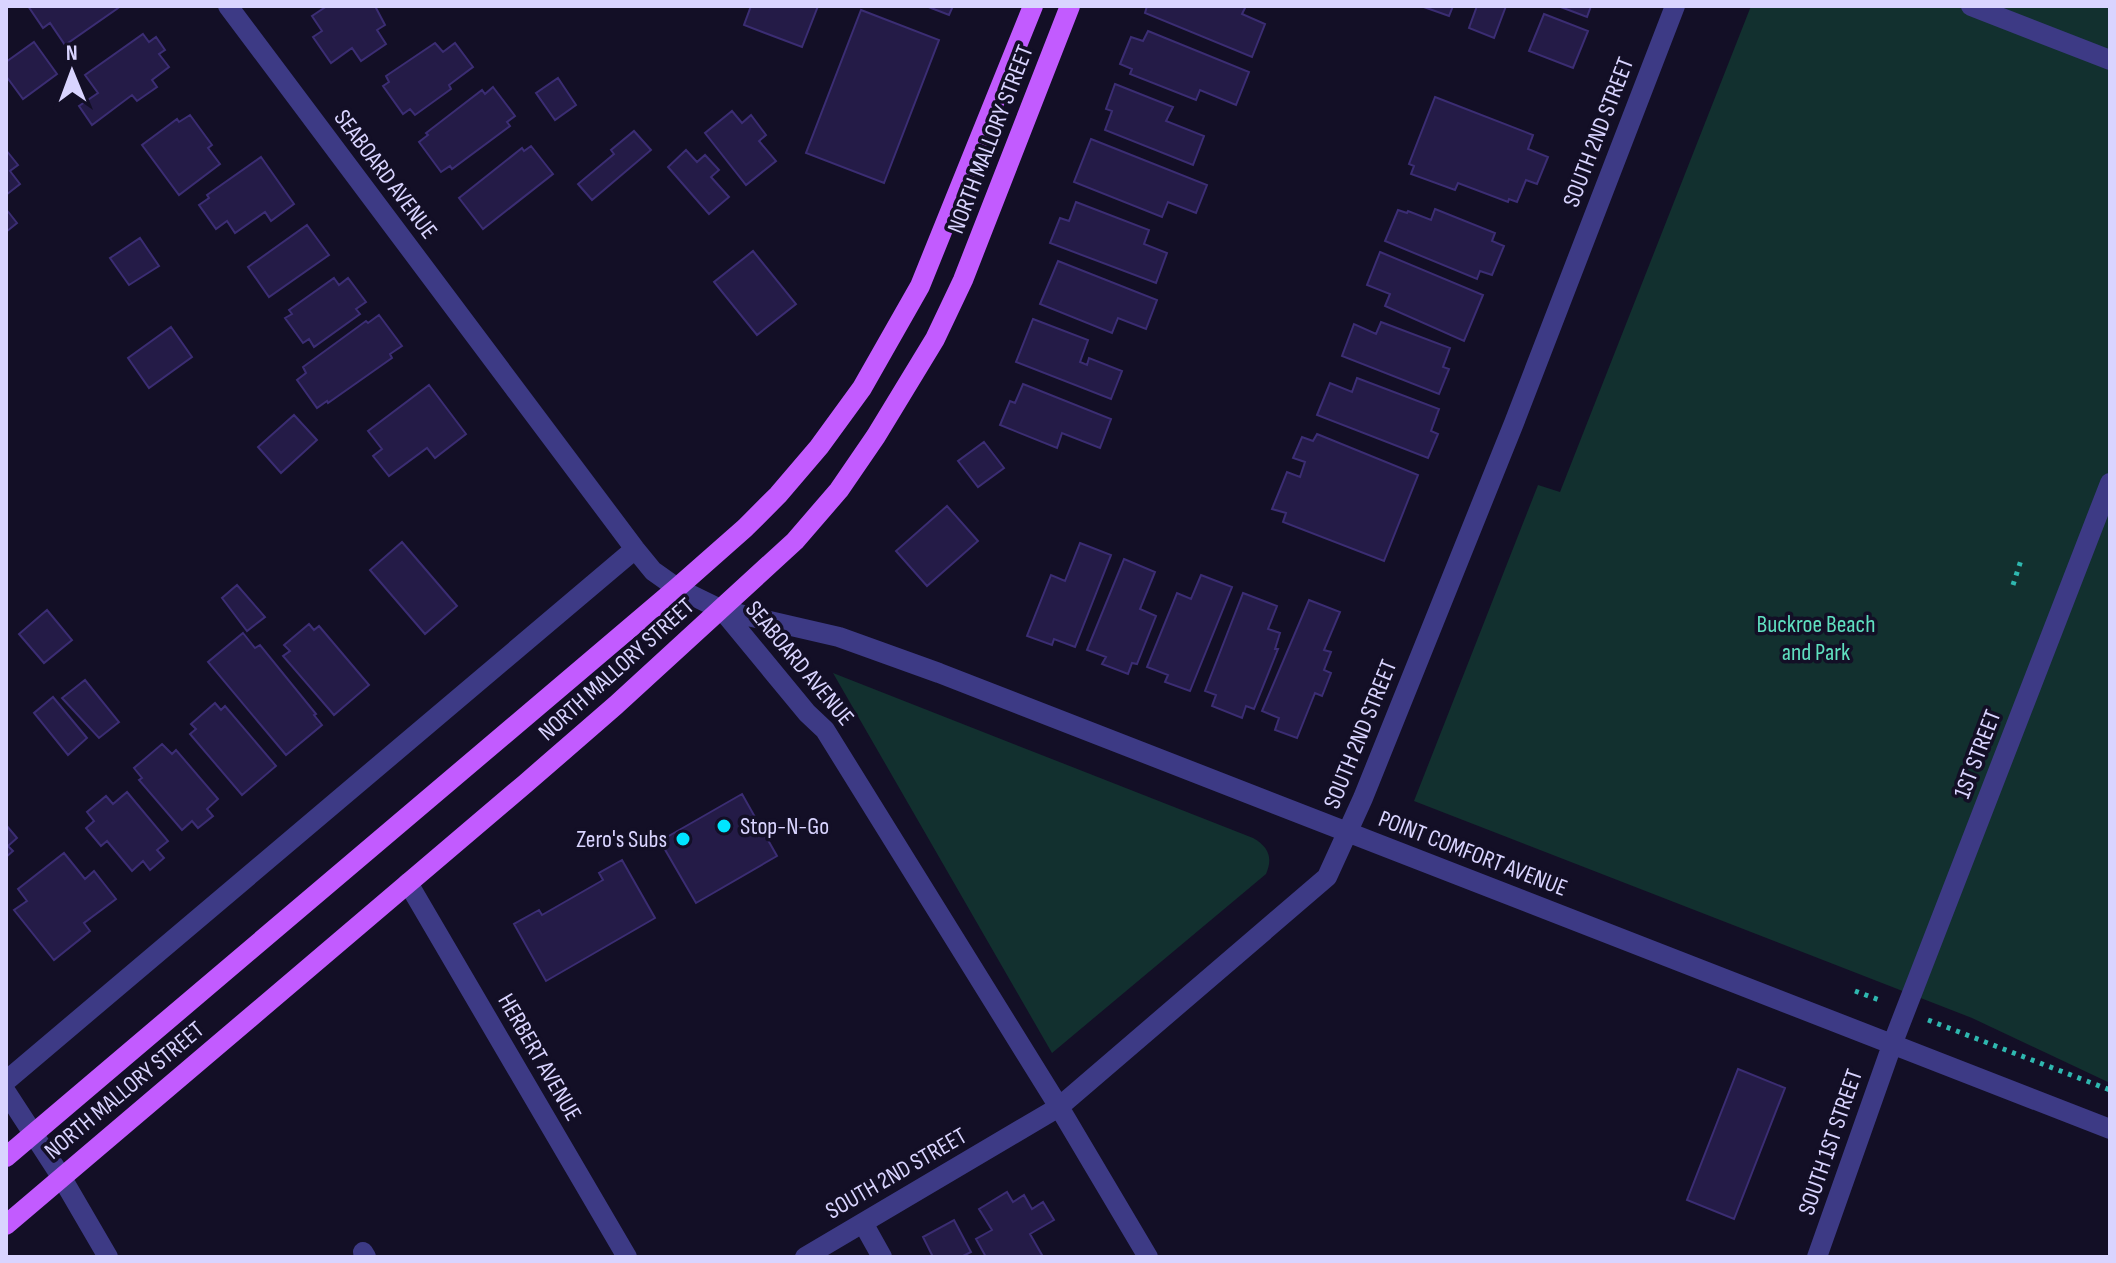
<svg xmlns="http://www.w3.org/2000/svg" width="2116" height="1263" viewBox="0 0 2116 1263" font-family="'Sofia Sans Condensed',sans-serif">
	<rect width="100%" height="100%" fill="#130f26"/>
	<path fill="#12302f" d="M 1751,6 L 2110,6 L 2110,1083 L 1972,1018 L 1414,801 L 1538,485 L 1560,492 Z
		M 833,673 L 1253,838 C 1269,847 1273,858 1266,874 L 1052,1053 Z"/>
	<path fill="#241b47" stroke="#3b2d73" stroke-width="2" d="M 28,6 L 121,6 L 65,45 L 50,23 L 43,28 Z
		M 327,6 L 375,6 L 385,25 L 377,30 L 386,44 L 361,61 L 352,48 L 331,63 L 313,37 L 322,31 L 312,16 Z
		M 751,6 L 818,6 L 802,47 L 744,25 Z
		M 926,6 L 953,6 L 949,15 Z
		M 1147,6 L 1246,6 L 1242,14 L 1265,24 L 1252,57 L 1145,13 Z
		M 1421,6 L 1453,6 L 1449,16 Z
		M 1477,6 L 1506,6 L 1494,38 L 1469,28 Z
		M 1558,6 L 1591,6 L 1587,17 Z
		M 861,10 L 939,40 L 884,183 L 806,153 Z
		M 1544,14 L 1588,31 L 1573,68 L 1529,51 Z
		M 1148,31 L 1249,72 L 1236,105 L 1200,90 L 1196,100 L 1130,74 L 1132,69 L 1120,64 L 1131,37 L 1143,41 Z
		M 143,34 L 149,42 L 156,37 L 165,50 L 159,54 L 169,67 L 152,80 L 157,87 L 137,101 L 132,95 L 92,125 L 79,106 L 98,93 L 85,75 Z
		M 34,42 L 57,74 L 23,99 L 6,76 L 6,62 Z
		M 435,43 L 443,52 L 455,43 L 473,67 L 449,85 L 451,89 L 415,115 L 410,109 L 403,114 L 383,86 L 389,82 L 386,76 Z
		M 558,78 L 576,105 L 555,120 L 536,93 Z
		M 1115,84 L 1173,107 L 1166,121 L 1204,136 L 1193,165 L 1105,130 L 1112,111 L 1106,109 Z
		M 493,87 L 515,116 L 507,122 L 510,126 L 452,169 L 450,166 L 441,172 L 419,142 L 428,135 L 426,133 L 482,90 L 485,94 Z
		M 1435,97 L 1533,135 L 1528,149 L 1548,157 L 1537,184 L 1526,180 L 1517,202 L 1509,199 L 1508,202 L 1458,183 L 1455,190 L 1411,174 L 1414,166 L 1409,164 Z
		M 732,111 L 742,123 L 751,115 L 766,135 L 759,141 L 776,161 L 746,185 L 705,133 Z
		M 190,115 L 212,145 L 208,148 L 220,164 L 179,195 L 142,145 L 177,119 L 179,122 Z
		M 634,131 L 651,150 L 592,200 L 578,184 L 614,154 L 611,150 Z
		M 1091,139 L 1207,185 L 1196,213 L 1168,202 L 1162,217 L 1074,182 Z
		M 531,146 L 553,174 L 483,229 L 459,198 L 522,148 L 524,151 Z
		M 6,150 L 18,165 L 10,171 L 20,184 L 6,195 Z
		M 686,150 L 697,162 L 705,155 L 719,170 L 711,177 L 729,197 L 709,214 L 668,167 Z
		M 261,157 L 294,204 L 271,221 L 265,212 L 235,233 L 227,221 L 216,229 L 199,205 L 209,198 L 207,195 Z
		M 1076,202 L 1149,230 L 1144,244 L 1167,253 L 1156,283 L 1050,243 L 1060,218 L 1069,221 Z
		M 6,209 L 17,223 L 6,232 Z
		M 1435,209 L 1495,233 L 1492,241 L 1504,246 L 1492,275 L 1480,271 L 1477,279 L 1385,241 L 1398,210 L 1407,213 L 1408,211 L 1431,220 Z
		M 307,225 L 329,255 L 269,297 L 248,267 Z
		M 140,238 L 159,266 L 129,285 L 110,258 Z
		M 753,251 L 796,304 L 757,335 L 714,282 Z
		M 1380,252 L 1483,295 L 1464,341 L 1385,306 L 1390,294 L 1367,285 Z
		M 1058,261 L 1157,300 L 1146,329 L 1118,318 L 1112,333 L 1040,304 Z
		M 334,278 L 339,285 L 348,278 L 366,302 L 356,309 L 360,314 L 314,347 L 309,339 L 303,343 L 285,318 L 292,314 L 289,310 Z
		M 379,315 L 402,346 L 390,354 L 392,358 L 328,403 L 327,401 L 317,408 L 297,380 L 306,373 L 303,367 L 366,321 L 368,323 Z
		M 1033,319 L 1088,340 L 1080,362 L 1087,365 L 1089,358 L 1122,371 L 1111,399 L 1016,362 Z
		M 1381,322 L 1450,348 L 1443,367 L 1449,369 L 1439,394 L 1342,356 L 1354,324 L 1376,334 Z
		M 171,327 L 192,357 L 149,388 L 128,358 Z
		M 1357,378 L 1439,409 L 1431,431 L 1438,434 L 1428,458 L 1317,415 L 1330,383 L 1352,392 Z
		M 1023,384 L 1111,419 L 1100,448 L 1062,433 L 1057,448 L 1000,425 L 1010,401 L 1015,403 Z
		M 429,385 L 466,434 L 435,458 L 427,448 L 389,476 L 373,456 L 382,449 L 368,431 Z
		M 294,415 L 317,440 L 281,473 L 258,447 Z
		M 1317,434 L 1418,475 L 1384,561 L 1283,522 L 1286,513 L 1272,509 L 1287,472 L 1300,477 L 1305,462 L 1293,458 L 1302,437 L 1313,441 Z
		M 984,442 L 1004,468 L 978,487 L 958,461 Z
		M 947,506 L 978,541 L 927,586 L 896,551 Z
		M 402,542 L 457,606 L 425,634 L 370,570 Z
		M 1080,543 L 1111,555 L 1075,647 L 1054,639 L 1052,645 L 1027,636 L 1051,575 L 1065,581 Z
		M 1124,559 L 1155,572 L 1140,609 L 1156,616 L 1137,664 L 1132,663 L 1128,674 L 1102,664 L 1106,657 L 1087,650 Z
		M 1201,575 L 1232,587 L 1190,691 L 1165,682 L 1168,675 L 1147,667 L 1177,593 L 1191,599 Z
		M 237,585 L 265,617 L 247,631 L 222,598 Z
		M 1243,593 L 1277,606 L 1268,629 L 1280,633 L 1275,649 L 1278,649 L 1254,709 L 1246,706 L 1242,718 L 1212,706 L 1216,695 L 1205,691 Z
		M 1309,600 L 1340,612 L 1324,650 L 1331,652 L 1324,670 L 1331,673 L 1322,696 L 1315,693 L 1297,738 L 1275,730 L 1279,718 L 1262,711 Z
		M 47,610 L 72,640 L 44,663 L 19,634 Z
		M 309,624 L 314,630 L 319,626 L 369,685 L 334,715 L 283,656 L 290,651 L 284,645 Z
		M 243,633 L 255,648 L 260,645 L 316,714 L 314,715 L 322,725 L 286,755 L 208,662 Z
		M 85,680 L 119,722 L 99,738 L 62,698 Z
		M 53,697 L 87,738 L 68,755 L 34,713 Z
		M 215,703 L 221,710 L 225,706 L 276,766 L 242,795 L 190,734 L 196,729 L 191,724 Z
		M 162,744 L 172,754 L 176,750 L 218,799 L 207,809 L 213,816 L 198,828 L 192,821 L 182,830 L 139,780 L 142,778 L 134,768 Z
		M 127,792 L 168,841 L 157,850 L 164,858 L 150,870 L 143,861 L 132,871 L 107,841 L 101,846 L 86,828 L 94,821 L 87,812 L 106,796 L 113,804 Z
		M 742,794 L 777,856 L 696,903 L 660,841 Z
		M 6,825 L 17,838 L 8,846 L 13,851 L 6,857 Z
		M 64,853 L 85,879 L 94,871 L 116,899 L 84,923 L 90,931 L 54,960 L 14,910 L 27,901 L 18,889 Z
		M 622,860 L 655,918 L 546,981 L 514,924 L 539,910 L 542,915 L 603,880 L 599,873 Z
		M 1738,1069 L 1785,1088 L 1734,1219 L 1687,1200 Z
		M 1007,1192 L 1013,1202 L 1024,1195 L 1032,1209 L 1043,1202 L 1054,1220 L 1030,1234 L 1042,1255 L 1039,1257 L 986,1257 L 976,1239 L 992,1230 L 979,1209 Z
		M 954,1220 L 971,1252 L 961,1257 L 933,1257 L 923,1237 Z"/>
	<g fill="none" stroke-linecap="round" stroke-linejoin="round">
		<path stroke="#2fb8b0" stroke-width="5" stroke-dasharray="4 6" stroke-linecap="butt" d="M 2013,585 L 2022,557
			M 1855,991 L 1882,1001
			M 1928,1020 L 2110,1090"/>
		<path stroke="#3d3a85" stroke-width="20" d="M 228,6 L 635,549 L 653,571 L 677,588 L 722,610 L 807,713 L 825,730 L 1059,1107 L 1148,1257
			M 1971,6 L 2110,60
			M 722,610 L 839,637 L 939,673 L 2110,1129
			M 408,883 L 627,1257
			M 6,1081 L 635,549
			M 6,1092 L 62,1178 L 108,1257
			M 863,1223 L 882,1257
			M 363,1252 L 366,1257
			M 805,1257 L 1059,1107 L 1327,877 L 1363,798 L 1514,423 L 1675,6
			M 1817,1257 L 1892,1045 L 2110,483"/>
		<path stroke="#c25bff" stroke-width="20" d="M 6,1157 L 677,588 L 745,528 L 778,495 L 819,447 L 862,388 L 920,286 L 1033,6
			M 6,1225 L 525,784 L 616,705 L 795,541 L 839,490 L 876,436 L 935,339 L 963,280 L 1070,6"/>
	</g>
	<g fill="#00e5ff" stroke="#130f26" stroke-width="3">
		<circle cx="724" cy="826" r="8"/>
		<circle cx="683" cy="839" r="8"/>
	</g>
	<g text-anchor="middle" stroke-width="7" stroke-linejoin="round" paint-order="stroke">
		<g font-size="24" fill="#d9d4ff" stroke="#130f26">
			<text transform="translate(1598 132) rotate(-69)" y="8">SOUTH 2ND STREET</text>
			<text transform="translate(990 139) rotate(-69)" y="8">NORTH MALLORY STREET</text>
			<text transform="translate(386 174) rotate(53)" y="8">SEABOARD AVENUE</text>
			<text transform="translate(800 663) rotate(50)" y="8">SEABOARD AVENUE</text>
			<text transform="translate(616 669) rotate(-42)" y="8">NORTH MALLORY STREET</text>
			<text transform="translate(1360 734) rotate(-68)" y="8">SOUTH 2ND STREET</text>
			<text transform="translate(1977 754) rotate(-69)" y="8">1ST STREET</text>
			<text transform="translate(1473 853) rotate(21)" y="8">POINT COMFORT AVENUE</text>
			<text transform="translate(540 1057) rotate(60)" y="8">HERBERT AVENUE</text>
			<text transform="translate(124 1090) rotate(-40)" y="8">NORTH MALLORY STREET</text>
			<text transform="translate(1830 1142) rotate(-71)" y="8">SOUTH 1ST STREET</text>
			<text transform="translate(896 1173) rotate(-30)" y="8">SOUTH 2ND STREET</text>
		</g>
		<g font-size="24" fill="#5fe0c0" stroke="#130f26">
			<text x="1816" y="632">Buckroe Beach<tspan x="1816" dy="28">and Park</tspan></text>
		</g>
		<g font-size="24" fill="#d9d4ff" stroke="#130f26" text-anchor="start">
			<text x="740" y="834">Stop-N-Go</text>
			<text x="667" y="847" text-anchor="end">Zero's Subs</text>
		</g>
	</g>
	<rect width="2116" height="1263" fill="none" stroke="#d9d4ff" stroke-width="16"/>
	<g transform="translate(72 72) rotate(359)" stroke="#130f26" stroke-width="6" paint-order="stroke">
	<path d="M0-6L14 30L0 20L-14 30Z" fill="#d9d4ff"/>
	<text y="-12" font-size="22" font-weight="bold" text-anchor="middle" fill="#d9d4ff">N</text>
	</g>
</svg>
